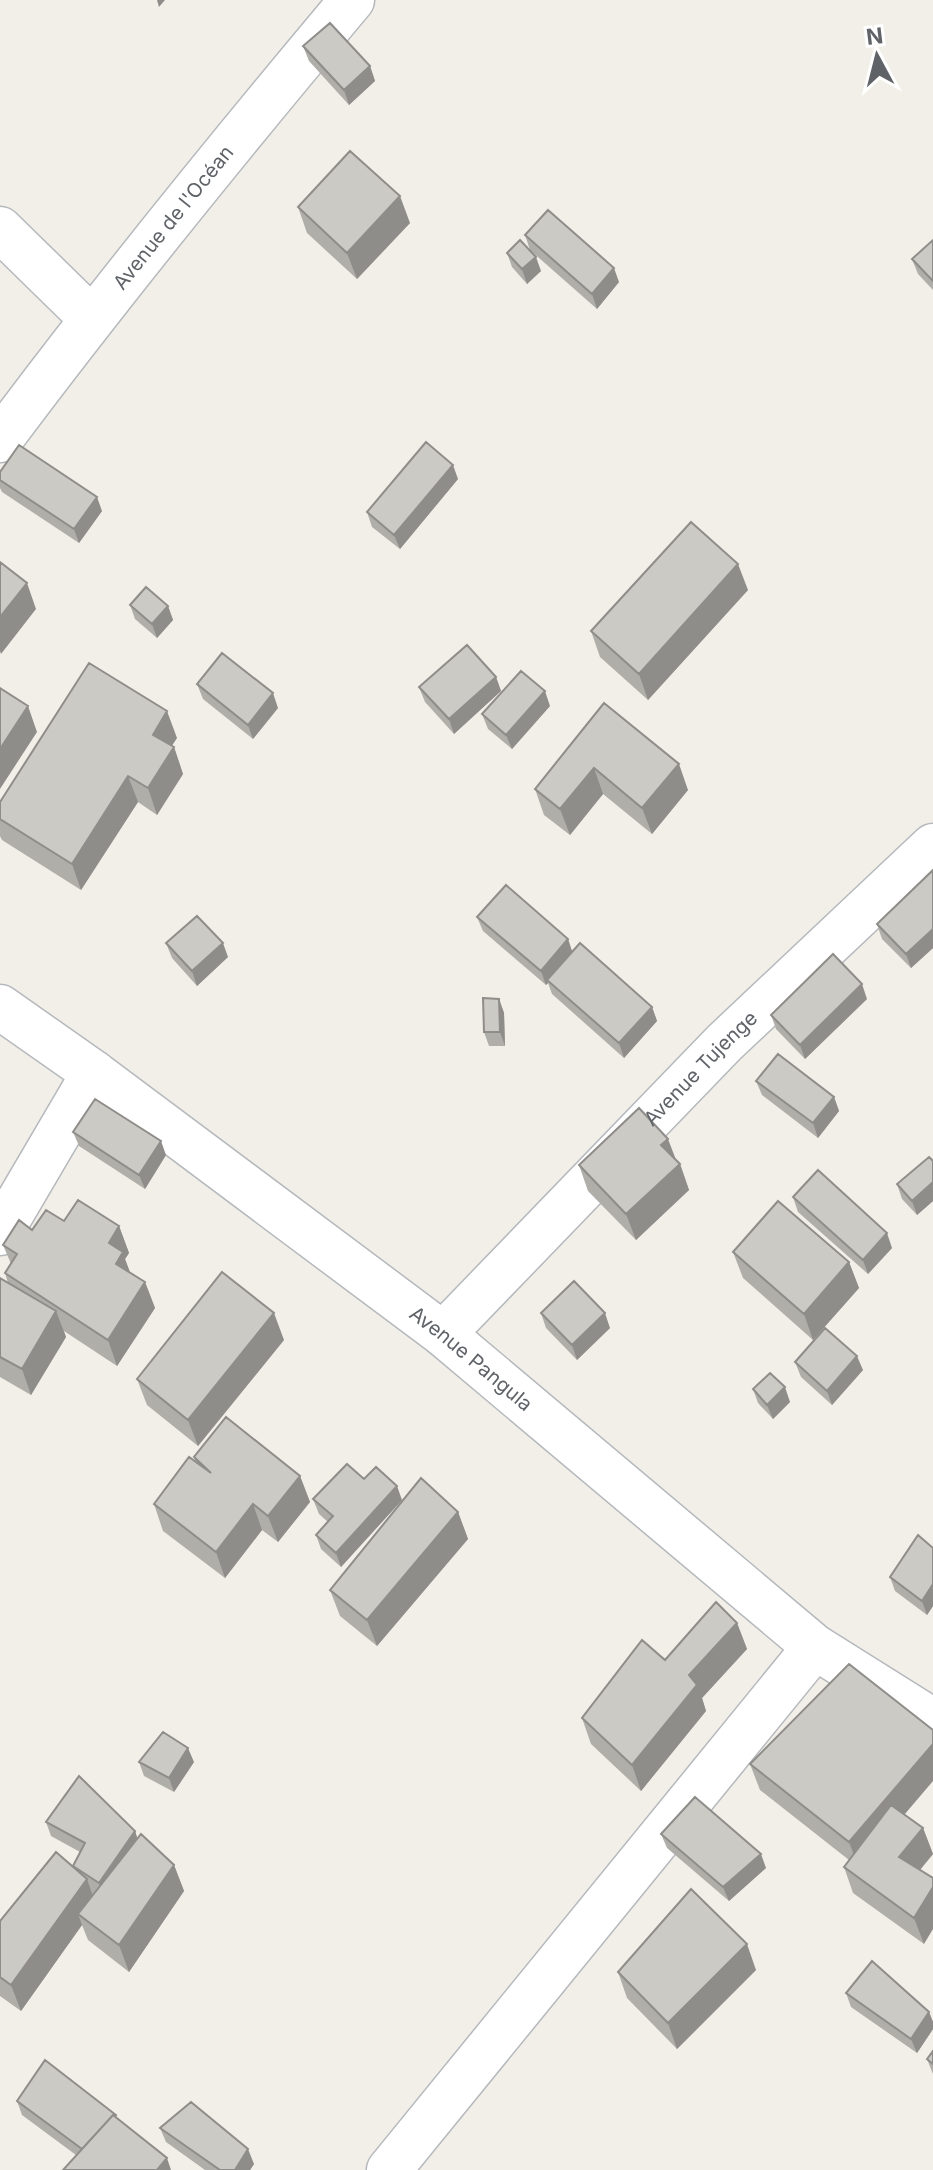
<svg xmlns="http://www.w3.org/2000/svg" width="933" height="2170" viewBox="0 0 933 2170" font-family="Inter,sans-serif">
	<rect width="100%" height="100%" fill="#f1efe8"/>
	<g fill="none" stroke-linecap="round" stroke-linejoin="round">
		<defs>
			<g id="minor">
				<path d="M 0,229 L 91,318"/>
				<path id="s1" d="M 0,440 C 113,289 231,144 352,0"/>
				<path id="s2" d="M 0,1007 L 94,1073 L 443,1334 L 815,1647 L 933,1721"/>
				<path d="M 0,1233 L 94,1073"/>
				<path id="s3" d="M 443,1334 L 724,1043 L 933,846"/>
				<path d="M 389,2170 L 815,1647"/>
			</g>
		</defs>
		<use href="#minor" stroke="#b5b8bc" stroke-width="47"/>
		<use href="#minor" stroke="#fff" stroke-width="44"/>
	</g>
	<path fill="#afaea9" d="M 303,46 L 370,66 L 375,81 L 349,105 L 309,61 Z
		M 298,207 L 410,223 L 357,279 L 307,233 Z
		M 525,235 L 619,282 L 597,309 L 530,250 Z
		M 933,240 L 933,290 L 918,274 L 912,259 Z
		M 507,253 L 541,271 L 527,284 L 512,267 Z
		M 0,472 L 102,511 L 79,543 L 2,492 L 0,488 Z
		M 458,479 L 400,549 L 372,527 L 367,512 Z
		M 748,590 L 648,700 L 600,657 L 591,631 Z
		M 130,605 L 168,606 L 173,620 L 157,638 L 135,619 Z
		M 496,677 L 501,691 L 454,734 L 425,702 L 419,687 Z
		M 197,684 L 278,708 L 253,739 L 203,699 Z
		M 604,703 L 688,790 L 652,834 L 603,794 L 570,835 L 544,815 L 535,789 Z
		M 550,706 L 512,749 L 488,729 L 482,714 Z
		M 177,738 L 171,746 L 174,747 L 183,774 L 157,815 L 138,802 L 81,890 L 2,840 L 0,836 L 0,802 Z
		M 933,870 L 933,948 L 911,968 L 882,939 L 877,924 Z
		M 477,917 L 568,939 L 572,952 L 652,1007 L 657,1021 L 624,1058 L 552,994 L 548,983 L 546,985 L 483,931 Z
		M 166,943 L 228,957 L 197,986 L 172,958 Z
		M 499,999 L 504,1013 L 505,1046 L 489,1046 L 484,1032 Z
		M 867,999 L 805,1059 L 776,1029 L 771,1015 Z
		M 756,1081 L 834,1097 L 839,1111 L 818,1138 L 762,1095 Z
		M 73,1132 L 166,1155 L 145,1189 L 79,1146 Z
		M 676,1160 L 680,1164 L 689,1190 L 636,1240 L 588,1191 L 579,1165 Z
		M 933,1161 L 933,1201 L 917,1215 L 902,1199 L 897,1184 Z
		M 793,1197 L 892,1248 L 868,1274 L 798,1212 Z
		M 64,1221 L 119,1226 L 129,1253 L 125,1259 L 130,1272 L 145,1282 L 155,1308 L 117,1366 L 64,1331 L 66,1337 L 31,1395 L 0,1377 L 0,1278 L 8,1283 L 5,1273 L 11,1264 L 3,1245 L 32,1230 Z
		M 733,1252 L 849,1262 L 859,1288 L 813,1340 L 743,1278 Z
		M 541,1313 L 610,1328 L 577,1360 L 546,1328 Z
		M 284,1340 L 198,1446 L 147,1405 L 137,1379 Z
		M 795,1362 L 863,1370 L 832,1405 L 801,1377 Z
		M 753,1389 L 790,1402 L 773,1419 L 758,1403 Z
		M 194,1457 L 300,1476 L 310,1502 L 278,1542 L 262,1530 L 225,1578 L 163,1531 L 154,1504 L 195,1461 Z
		M 364,1479 L 402,1500 L 341,1567 L 321,1549 L 316,1535 L 328,1522 L 319,1514 L 313,1499 Z
		M 458,1512 L 468,1539 L 377,1646 L 340,1616 L 330,1590 Z
		M 933,1548 L 933,1606 L 927,1615 L 895,1591 L 890,1577 Z
		M 737,1623 L 747,1649 L 702,1698 L 706,1711 L 641,1791 L 591,1744 L 582,1718 L 665,1660 Z
		M 139,1762 L 194,1762 L 174,1792 L 144,1776 Z
		M 750,1764 L 904,1815 L 923,1828 L 933,1854 L 920,1870 L 924,1944 L 853,1893 L 844,1867 L 849,1860 L 760,1790 Z
		M 46,1822 L 135,1831 L 137,1838 L 174,1865 L 184,1891 L 129,1972 L 88,1940 L 82,1925 L 21,2011 L 0,1996 L 0,1921 L 73,1867 L 80,1852 L 51,1836 Z
		M 661,1834 L 766,1868 L 729,1901 L 667,1848 Z
		M 756,1970 L 677,2049 L 627,1998 L 618,1972 Z
		M 846,1993 L 929,2012 L 933,2022 L 933,2029 L 917,2053 L 851,2007 Z
		M 933,2051 L 933,2074 L 927,2059 Z
		M 17,2101 L 116,2115 L 117,2118 L 76,2155 L 22,2115 Z
		M 160,2128 L 254,2164 L 250,2170 L 205,2170 L 166,2142 Z"/>
	<path fill="#8f8d8a" d="M 157,0 L 165,0 L 159,7 Z
		M 370,66 L 375,81 L 349,105 L 344,90 Z
		M 400,196 L 410,223 L 357,279 L 347,253 Z
		M 536,257 L 541,271 L 527,284 L 522,269 Z
		M 614,268 L 619,282 L 597,309 L 592,294 Z
		M 453,465 L 458,479 L 400,549 L 394,535 Z
		M 97,497 L 102,511 L 79,543 L 74,529 Z
		M 738,564 L 748,590 L 648,700 L 639,674 Z
		M 27,583 L 36,609 L 1,654 L 0,651 L 0,617 Z
		M 168,606 L 173,620 L 157,638 L 152,624 Z
		M 496,677 L 501,691 L 454,734 L 449,719 Z
		M 545,691 L 550,706 L 512,749 L 506,735 Z
		M 273,693 L 278,708 L 253,739 L 248,725 Z
		M 28,706 L 37,732 L 0,789 L 0,749 Z
		M 167,711 L 177,738 L 162,761 L 153,735 Z
		M 174,747 L 183,774 L 157,815 L 148,788 Z
		M 679,764 L 688,790 L 652,834 L 642,808 Z
		M 594,768 L 603,794 L 570,835 L 560,809 Z
		M 128,776 L 138,802 L 81,890 L 72,864 Z
		M 933,929 L 933,948 L 911,968 L 906,954 Z
		M 568,939 L 573,954 L 547,980 L 548,983 L 546,985 L 541,971 Z
		M 223,943 L 228,957 L 197,986 L 192,971 Z
		M 862,984 L 867,999 L 805,1059 L 800,1045 Z
		M 499,999 L 504,1013 L 505,1046 L 500,1032 Z
		M 652,1007 L 657,1021 L 624,1058 L 619,1043 Z
		M 834,1097 L 839,1111 L 818,1138 L 813,1123 Z
		M 668,1139 L 678,1165 L 661,1145 Z
		M 161,1141 L 166,1155 L 145,1189 L 139,1175 Z
		M 680,1164 L 689,1190 L 636,1240 L 626,1214 Z
		M 933,1182 L 933,1201 L 917,1215 L 912,1201 Z
		M 119,1226 L 129,1253 L 125,1259 L 132,1278 L 125,1290 L 109,1243 Z
		M 887,1233 L 892,1248 L 868,1274 L 863,1260 Z
		M 849,1262 L 859,1288 L 813,1340 L 804,1314 Z
		M 145,1282 L 155,1308 L 117,1366 L 108,1340 Z
		M 56,1311 L 66,1337 L 31,1395 L 22,1369 Z
		M 274,1313 L 284,1340 L 198,1446 L 188,1420 Z
		M 605,1313 L 610,1328 L 577,1360 L 572,1345 Z
		M 857,1356 L 863,1370 L 832,1405 L 827,1391 Z
		M 785,1387 L 790,1402 L 773,1419 L 767,1405 Z
		M 300,1476 L 310,1502 L 278,1542 L 268,1516 Z
		M 397,1486 L 402,1500 L 341,1567 L 336,1553 Z
		M 253,1504 L 262,1530 L 225,1578 L 216,1552 Z
		M 458,1512 L 468,1539 L 377,1646 L 367,1620 Z
		M 933,1584 L 933,1606 L 927,1615 L 922,1601 Z
		M 737,1623 L 747,1649 L 702,1698 L 706,1711 L 641,1791 L 632,1765 L 689,1675 Z
		M 933,1744 L 933,1781 L 859,1868 L 849,1842 Z
		M 188,1748 L 194,1762 L 174,1792 L 169,1778 Z
		M 923,1828 L 933,1854 L 909,1883 L 899,1857 Z
		M 135,1831 L 140,1846 L 104,1898 L 99,1883 Z
		M 761,1854 L 766,1868 L 729,1901 L 723,1887 Z
		M 174,1865 L 184,1891 L 129,1972 L 119,1945 Z
		M 87,1879 L 96,1905 L 78,1914 L 82,1925 L 21,2011 L 11,1985 Z
		M 933,1887 L 933,1929 L 924,1944 L 914,1918 Z
		M 747,1944 L 756,1970 L 677,2049 L 668,2023 Z
		M 929,2012 L 933,2022 L 933,2029 L 917,2053 L 911,2039 Z
		M 248,2149 L 254,2164 L 250,2170 L 235,2170 Z
		M 167,2158 L 171,2170 L 157,2170 Z"/>
	<path fill="#cccac5" stroke="#8f8d8a" stroke-width="2" d="M 330,23 L 370,66 L 344,90 L 303,46 Z
		M 350,151 L 400,196 L 347,253 L 298,207 Z
		M 548,210 L 614,268 L 592,294 L 525,235 Z
		M 520,240 L 536,257 L 522,269 L 507,253 Z
		M 933,240 L 933,281 L 912,259 Z
		M 426,442 L 453,465 L 394,535 L 367,512 Z
		M 19,445 L 97,497 L 74,529 L 0,480 L 0,472 Z
		M 691,522 L 738,564 L 639,674 L 591,631 Z
		M 0,562 L 27,583 L 0,617 Z
		M 146,587 L 168,606 L 152,624 L 130,605 Z
		M 467,645 L 496,677 L 449,719 L 419,687 Z
		M 222,653 L 273,693 L 248,725 L 197,684 Z
		M 89,663 L 167,711 L 153,735 L 174,747 L 148,788 L 128,776 L 72,864 L 0,819 L 0,802 Z
		M 521,671 L 545,691 L 506,735 L 482,714 Z
		M 0,688 L 28,706 L 0,749 Z
		M 604,703 L 679,764 L 642,808 L 594,768 L 560,809 L 535,789 Z
		M 933,870 L 933,929 L 906,954 L 877,924 Z
		M 506,885 L 568,939 L 541,971 L 477,917 Z
		M 197,916 L 223,943 L 192,971 L 166,943 Z
		M 580,943 L 652,1007 L 619,1043 L 547,980 Z
		M 833,954 L 862,984 L 800,1045 L 771,1015 Z
		M 483,998 L 499,999 L 500,1032 L 484,1032 Z
		M 778,1054 L 834,1097 L 813,1123 L 756,1081 Z
		M 95,1099 L 161,1141 L 139,1175 L 73,1132 Z
		M 639,1108 L 668,1139 L 661,1145 L 680,1164 L 626,1214 L 579,1165 Z
		M 929,1157 L 933,1161 L 933,1182 L 912,1201 L 897,1184 Z
		M 818,1170 L 887,1233 L 863,1260 L 793,1197 Z
		M 78,1200 L 119,1226 L 109,1243 L 123,1252 L 116,1264 L 145,1282 L 108,1340 L 5,1273 L 17,1254 L 3,1245 L 19,1220 L 32,1230 L 46,1210 L 64,1221 Z
		M 778,1201 L 849,1262 L 804,1314 L 733,1252 Z
		M 222,1272 L 274,1313 L 188,1420 L 137,1379 Z
		M 0,1278 L 56,1311 L 22,1369 L 0,1357 Z
		M 574,1281 L 605,1313 L 572,1345 L 541,1313 Z
		M 825,1328 L 857,1356 L 827,1391 L 795,1362 Z
		M 770,1373 L 785,1387 L 767,1405 L 753,1389 Z
		M 226,1417 L 300,1476 L 268,1516 L 253,1504 L 216,1552 L 154,1504 L 189,1457 L 211,1473 L 194,1457 Z
		M 347,1464 L 364,1479 L 376,1467 L 397,1486 L 336,1553 L 316,1535 L 333,1516 L 313,1499 Z
		M 421,1478 L 458,1512 L 367,1620 L 330,1590 Z
		M 918,1535 L 933,1548 L 933,1584 L 922,1601 L 890,1577 Z
		M 716,1602 L 737,1623 L 689,1675 L 697,1685 L 632,1765 L 582,1718 L 642,1640 L 665,1660 Z
		M 849,1664 L 933,1730 L 933,1744 L 849,1842 L 750,1764 Z
		M 163,1732 L 188,1748 L 169,1778 L 139,1762 Z
		M 79,1776 L 135,1831 L 99,1883 L 73,1866 L 85,1843 L 46,1822 Z
		M 695,1797 L 761,1854 L 723,1887 L 661,1834 Z
		M 891,1805 L 923,1828 L 899,1857 L 933,1878 L 933,1887 L 914,1918 L 844,1867 Z
		M 141,1834 L 174,1865 L 119,1945 L 78,1914 Z
		M 56,1852 L 87,1879 L 11,1985 L 0,1977 L 0,1921 Z
		M 691,1889 L 747,1944 L 668,2023 L 618,1972 Z
		M 872,1961 L 929,2012 L 911,2039 L 846,1993 Z
		M 933,2051 L 933,2064 L 927,2059 Z
		M 45,2060 L 116,2115 L 115,2116 L 113,2115 L 82,2149 L 17,2101 Z
		M 191,2102 L 248,2149 L 235,2170 L 220,2170 L 160,2128 Z
		M 113,2115 L 167,2158 L 157,2170 L 63,2170 Z"/>
	<g text-anchor="middle" stroke-width="8" stroke-linejoin="round" paint-order="stroke">
		<g font-size="20" fill="#5f6368" stroke="#fff">
			<text dy="7" stroke="none"><textPath href="#s1" startOffset="282">Avenue de l'Océan</textPath></text>
			<text dy="7" stroke="none"><textPath href="#s3" startOffset="370">Avenue Tujenge</textPath></text>
			<text dy="7" stroke="none"><textPath href="#s2" startOffset="588">Avenue Pangula</textPath></text>
		</g>
	</g>
	<g transform="translate(877 56) rotate(353)" stroke="#ffffff" stroke-width="6" paint-order="stroke">
	<path d="M0-6L14 30L0 20L-14 30Z" fill="#5f6368"/>
	<text y="-12" font-size="22" font-weight="bold" text-anchor="middle" fill="#5f6368">N</text>
	</g>
</svg>
